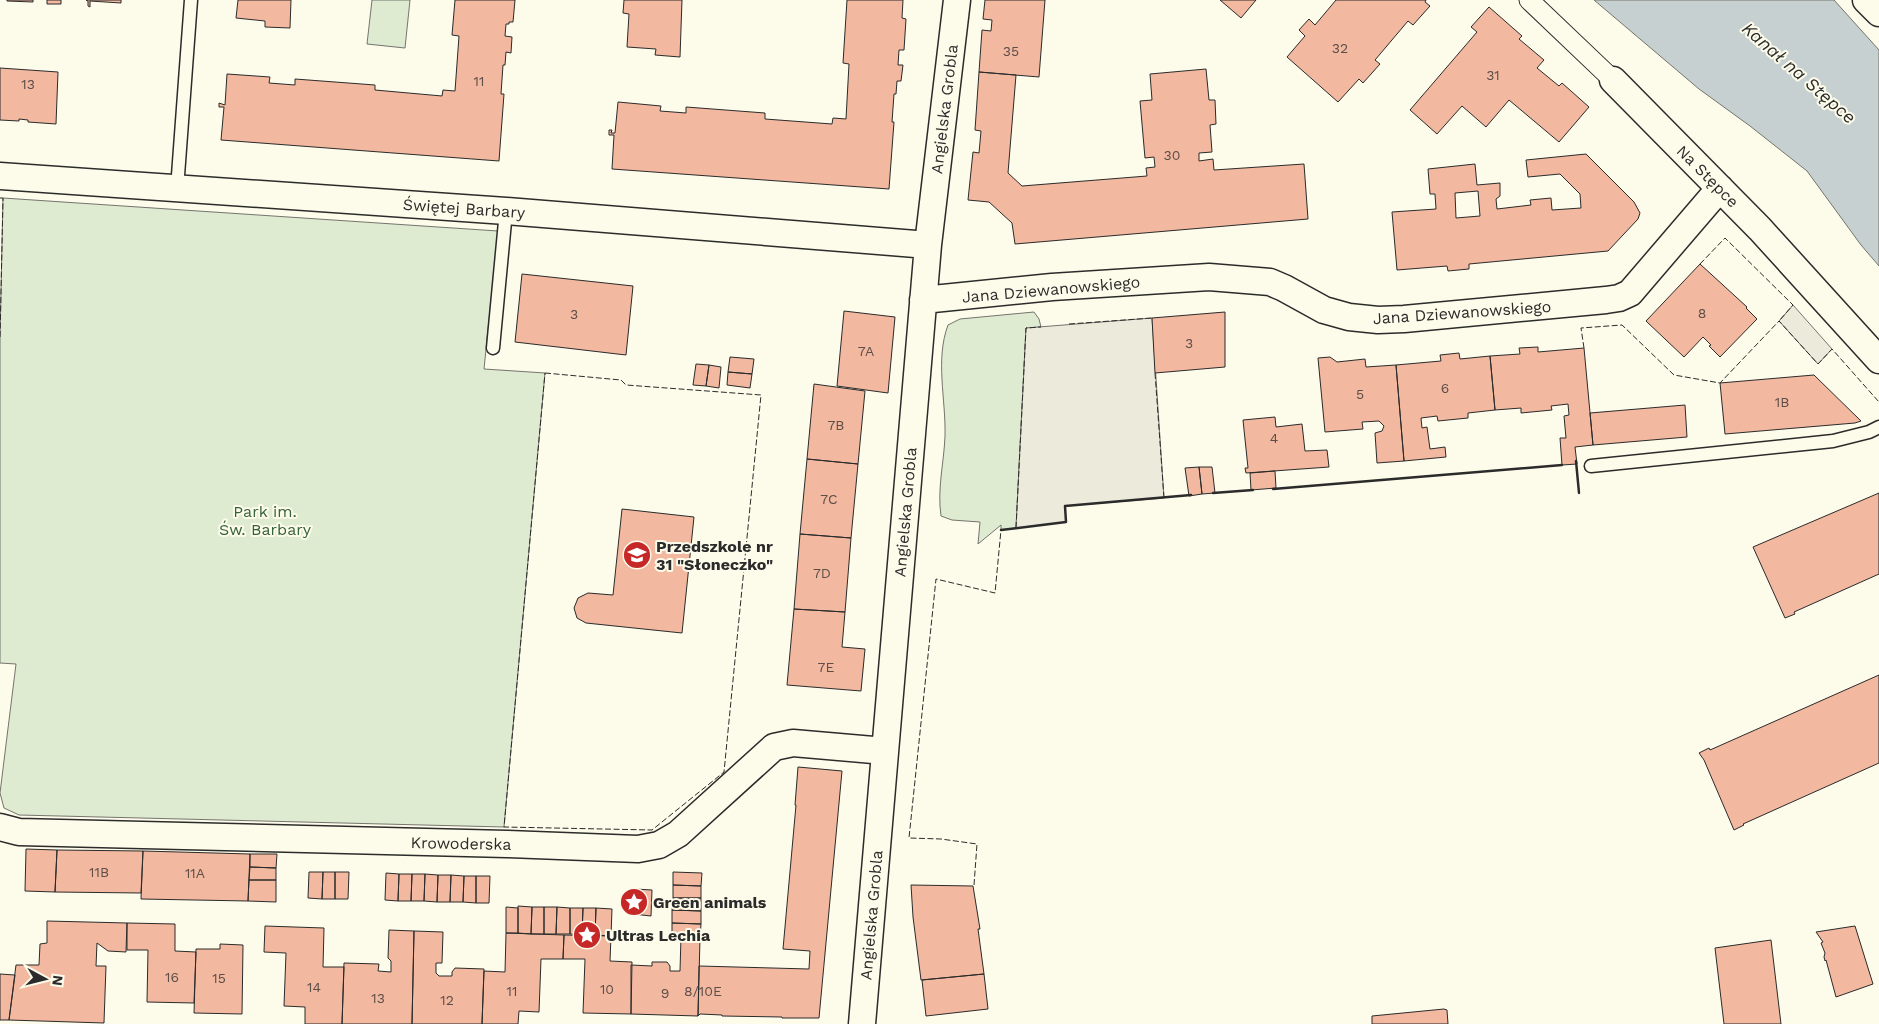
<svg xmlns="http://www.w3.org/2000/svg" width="1879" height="1024" viewBox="0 0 1879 1024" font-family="'Work Sans',sans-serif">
	<rect width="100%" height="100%" fill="#fdfbea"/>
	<path fill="#deebd1" stroke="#74746e" d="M 372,0 L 410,0 L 405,48 L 367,44 Z
		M 3,198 L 498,231 L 484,369 L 545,373 L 504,827 L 19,815 L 4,808 L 0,793 L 16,664 L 0,663 L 0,339 Z
		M 1034,312 L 1039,319 L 1041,327 L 1026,328 L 1016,528 L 1001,530 L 1001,525 L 978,544 L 980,522 L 952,520 L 941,516 C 937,489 944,463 945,436 C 946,399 935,360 948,325 L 960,319 Z"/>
	<path fill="#eceadb" stroke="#74746e" d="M 1793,305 L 1832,349 L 1818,364 L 1779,321 Z
		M 1152,318 L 1164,498 L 1065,506 L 1066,522 L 1016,528 L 1026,328 Z"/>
	<path fill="#c7d0d0" stroke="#74746e" d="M 1594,0 L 1834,0 L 1879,50 L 1879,266 L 1861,245 L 1807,171 L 1750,126 L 1699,89 Z"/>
	<path fill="#f2b8a0" stroke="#2b2b2b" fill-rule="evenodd" d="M 7,0 L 33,0 L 33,2 L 7,1 Z
		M 47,0 L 61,0 L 61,4 L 47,4 Z
		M 86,0 L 121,0 L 121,3 L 90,1 L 90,7 L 88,6 L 88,1 Z
		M 238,0 L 291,0 L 290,28 L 265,27 L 265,21 L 236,18 Z
		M 455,0 L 515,0 L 513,22 L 509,22 L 509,24 L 506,24 L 505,36 L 512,37 L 511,53 L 506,52 L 505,65 L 503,65 L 501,94 L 504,94 L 499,161 L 221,140 L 224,107 L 219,107 L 219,103 L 225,105 L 227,74 L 270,77 L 269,83 L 295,85 L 295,79 L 375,85 L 375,90 L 442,96 L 443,90 L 455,91 L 459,36 L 452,35 Z
		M 624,0 L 682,0 L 680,57 L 655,55 L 656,49 L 627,47 L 629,14 L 623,13 Z
		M 847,0 L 903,0 L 902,18 L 906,19 L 904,50 L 899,50 L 898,65 L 903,65 L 901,81 L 897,81 L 896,94 L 894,94 L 892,122 L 894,122 L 889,189 L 612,169 L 614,135 L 609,135 L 609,130 L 612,130 L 611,133 L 615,133 L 618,102 L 661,106 L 660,111 L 686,113 L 686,107 L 765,113 L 765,119 L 832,124 L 833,118 L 846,119 L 849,64 L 843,63 Z
		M 985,0 L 1045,0 L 1039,77 L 979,72 L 982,30 L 991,31 L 992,20 L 983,19 Z
		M 1220,0 L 1256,0 L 1241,18 Z
		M 1336,0 L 1426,0 L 1425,2 L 1430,6 L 1413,25 L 1408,21 L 1375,60 L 1380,64 L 1363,83 L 1359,79 L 1338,102 L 1287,57 L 1305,36 L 1299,30 L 1309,19 L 1315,25 Z
		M 1489,7 L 1522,36 L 1519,39 L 1544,60 L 1537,68 L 1559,86 L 1562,83 L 1589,107 L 1559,142 L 1509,100 L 1486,127 L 1462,106 L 1437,134 L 1410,110 L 1477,32 L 1471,27 Z
		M 0,68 L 58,72 L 56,124 L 28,122 L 28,120 L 19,119 L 19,121 L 0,120 Z
		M 1206,69 L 1209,100 L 1215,100 L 1216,124 L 1210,125 L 1212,152 L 1199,153 L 1199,161 L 1213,159 L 1214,170 L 1304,164 L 1308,219 L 1015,244 L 1012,223 L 989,202 L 968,200 L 973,152 L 979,153 L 981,131 L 975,130 L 979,72 L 1016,75 L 1008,173 L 1022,186 L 1147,176 L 1146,168 L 1155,167 L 1154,157 L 1145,158 L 1140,101 L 1152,100 L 1150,74 Z
		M 1586,154 L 1634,202 L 1640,213 L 1638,219 L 1608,251 L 1469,264 L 1469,269 L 1448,271 L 1447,266 L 1397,270 L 1392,212 L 1436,209 L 1435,194 L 1430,194 L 1428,169 L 1475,164 L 1477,185 L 1500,183 L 1500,196 L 1496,199 L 1497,209 L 1531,205 L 1530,200 L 1551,198 L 1552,210 L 1581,208 L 1580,194 L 1560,174 L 1528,177 L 1526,160 ZM 1478,191 L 1480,216 L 1456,218 L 1455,193 Z
		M 1700,264 L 1747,307 L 1746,308 L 1757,319 L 1720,357 L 1709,346 L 1711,345 L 1703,337 L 1684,357 L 1646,321 Z
		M 522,274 L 633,286 L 626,355 L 515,342 Z
		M 844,311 L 895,317 L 888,393 L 837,386 Z
		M 1225,312 L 1225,367 L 1155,373 L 1152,318 Z
		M 1538,347 L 1538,352 L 1584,348 L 1593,445 L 1575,447 L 1577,464 L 1562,465 L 1560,438 L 1566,438 L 1564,416 L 1569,415 L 1568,404 L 1551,406 L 1552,410 L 1521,413 L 1521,408 L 1495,410 L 1490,356 L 1520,354 L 1519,348 Z
		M 1459,353 L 1460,359 L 1490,356 L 1495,410 L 1468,413 L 1468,418 L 1438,421 L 1437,416 L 1421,418 L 1422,428 L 1427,427 L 1430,449 L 1445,447 L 1446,457 L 1404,461 L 1396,365 L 1441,361 L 1440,355 Z
		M 730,357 L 754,359 L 752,374 L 728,372 Z
		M 1330,357 L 1337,362 L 1365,359 L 1366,367 L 1396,365 L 1404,461 L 1377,463 L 1375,433 L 1382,431 L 1384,426 L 1379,421 L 1362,422 L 1363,429 L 1325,432 L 1318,358 Z
		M 696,364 L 709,365 L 706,386 L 693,385 Z
		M 709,365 L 721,367 L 719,388 L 706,386 Z
		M 728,372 L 752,374 L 750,388 L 727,385 Z
		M 1814,375 L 1861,421 L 1855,423 L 1725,434 L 1720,383 Z
		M 814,384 L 865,391 L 858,464 L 807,459 Z
		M 1685,405 L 1687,437 L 1593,445 L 1590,413 Z
		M 1275,417 L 1276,427 L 1302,424 L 1305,451 L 1327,450 L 1329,467 L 1246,473 L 1245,468 L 1248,468 L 1243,420 Z
		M 807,459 L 858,464 L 851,538 L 800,534 Z
		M 1199,467 L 1212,467 L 1215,493 L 1202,494 Z
		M 1199,467 L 1202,494 L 1189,496 L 1185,468 Z
		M 1275,471 L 1276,488 L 1251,490 L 1250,473 Z
		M 1879,493 L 1879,574 L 1794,612 L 1795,614 L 1785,618 L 1753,547 Z
		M 622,509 L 694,517 L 682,633 L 586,623 L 577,618 L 574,608 L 578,598 L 588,593 L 613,595 Z
		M 800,534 L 851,538 L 845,612 L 794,609 Z
		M 794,609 L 845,612 L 842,647 L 865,649 L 861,691 L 787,685 Z
		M 1879,675 L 1879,763 L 1743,824 L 1744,825 L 1734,830 L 1704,760 L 1699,753 L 1709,748 L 1710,750 Z
		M 798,767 L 842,771 L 819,1018 L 782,1018 L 782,1017 L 722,1016 L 722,1015 L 700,1014 L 698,1016 L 699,966 L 809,969 L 810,951 L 783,949 L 796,805 L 795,805 Z
		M 26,849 L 57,850 L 55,892 L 25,891 Z
		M 57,850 L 143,851 L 141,893 L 55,892 Z
		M 143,851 L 250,854 L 248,901 L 141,899 Z
		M 250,854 L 277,854 L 276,868 L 250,867 Z
		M 250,867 L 276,868 L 276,880 L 249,880 Z
		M 309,872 L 323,872 L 322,899 L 308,898 Z
		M 323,872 L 335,872 L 335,899 L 322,899 Z
		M 335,872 L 349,872 L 348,899 L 335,899 Z
		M 673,872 L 702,873 L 701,886 L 673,885 Z
		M 386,873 L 399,874 L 398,901 L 385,900 Z
		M 399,874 L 412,874 L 411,901 L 398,901 Z
		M 412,874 L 425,874 L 424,901 L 411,901 Z
		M 425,874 L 438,875 L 437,902 L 424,901 Z
		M 438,875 L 451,875 L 450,902 L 437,902 Z
		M 451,875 L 464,876 L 463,902 L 450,902 Z
		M 464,876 L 476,876 L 476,903 L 463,902 Z
		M 476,876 L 490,876 L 489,903 L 476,903 Z
		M 249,880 L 276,880 L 276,902 L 248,901 Z
		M 673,885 L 701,886 L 701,898 L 673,898 Z
		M 911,885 L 973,886 L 980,929 L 978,929 L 984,974 L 921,980 L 913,917 Z
		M 635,889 L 652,890 L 651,916 L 633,914 Z
		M 673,898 L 701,898 L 701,911 L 672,910 Z
		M 518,906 L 532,907 L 531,934 L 518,933 Z
		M 506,907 L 518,908 L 518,933 L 506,933 Z
		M 532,907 L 544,907 L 544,934 L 531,934 Z
		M 544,907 L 557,907 L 556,934 L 544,934 Z
		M 557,907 L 570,908 L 570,934 L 556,934 Z
		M 570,908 L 583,908 L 582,935 L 570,934 Z
		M 583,908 L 596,908 L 595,935 L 582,935 Z
		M 596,908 L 612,909 L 611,936 L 595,935 Z
		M 672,910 L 701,911 L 701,924 L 672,923 Z
		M 47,921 L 127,923 L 126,952 L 108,951 L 97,943 L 96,966 L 106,966 L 104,1023 L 9,1020 L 16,965 L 39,965 L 40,944 L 47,943 Z
		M 127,923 L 175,924 L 175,951 L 196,952 L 194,1003 L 147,1002 L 148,950 L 127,950 Z
		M 672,923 L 701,924 L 700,938 L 672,937 Z
		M 265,926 L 324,928 L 323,967 L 344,967 L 342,1024 L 305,1024 L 305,1007 L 284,1006 L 286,953 L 264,952 Z
		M 1855,926 L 1873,984 L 1836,997 L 1826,960 L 1825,961 L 1824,957 L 1825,953 L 1821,943 L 1823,942 L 1816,932 Z
		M 389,930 L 414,931 L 412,1024 L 342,1024 L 344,963 L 379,964 L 378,971 L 391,972 L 391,961 L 388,958 Z
		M 414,931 L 443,932 L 442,963 L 436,963 L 436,973 L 439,976 L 452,976 L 452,972 L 455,968 L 484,969 L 482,1024 L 412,1024 Z
		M 506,933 L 564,935 L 563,959 L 541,959 L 539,1012 L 519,1011 L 518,1024 L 482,1024 L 484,971 L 505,972 Z
		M 564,935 L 611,936 L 610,961 L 632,962 L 631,1014 L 583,1013 L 585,959 L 563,959 Z
		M 681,937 L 700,938 L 698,1016 L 631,1014 L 631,965 L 652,966 L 652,962 L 667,962 L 670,966 L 670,971 L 680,971 Z
		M 1771,940 L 1781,1024 L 1724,1024 L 1715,948 Z
		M 220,944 L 243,945 L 242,1014 L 194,1013 L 196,949 L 220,949 Z
		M 0,974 L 15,975 L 9,1020 L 0,1020 Z
		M 984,974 L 988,1009 L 926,1016 L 922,980 Z
		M 1444,1009 L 1447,1010 L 1448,1024 L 1372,1024 L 1372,1016 Z"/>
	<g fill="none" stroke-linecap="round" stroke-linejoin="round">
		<defs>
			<path id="service" d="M 177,189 L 191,0
				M 493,348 L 506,211
				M 1591,466 L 1833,441 L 1869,432 L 1879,427"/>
			<path id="pedestrian" d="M 1529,0 L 1613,80"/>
			<path id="minor" d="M 1866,0 L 1879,13
				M 1613,80 L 1760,229 L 1879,360
				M 0,176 L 506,211 L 928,245
				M 923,300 L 1052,287 L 1209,277 L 1270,282 L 1284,288 L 1324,310 L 1349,317 L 1378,320 L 1404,319 L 1606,300 L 1619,298 L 1630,293 L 1720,188
				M 0,827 L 19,832 L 507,844 L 638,849 L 659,845 L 678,834 L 774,747 L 793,743 L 885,751
				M 862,1024 L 928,245 L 957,0"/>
		</defs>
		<use href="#service" stroke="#2b2b2b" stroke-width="15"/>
		<use href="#pedestrian" stroke="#2b2b2b" stroke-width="21"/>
		<use href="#minor" stroke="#2b2b2b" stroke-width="29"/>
		<use href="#service" stroke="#fdfbea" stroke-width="12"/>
		<use href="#pedestrian" stroke="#fdfbea" stroke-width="19"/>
		<use href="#minor" stroke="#fdfbea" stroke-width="26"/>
		<path stroke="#2b2b2b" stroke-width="1" stroke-dasharray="6 2.5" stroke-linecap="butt" d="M 0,198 L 3,198 L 0,339
			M 1700,264 L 1725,238 L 1793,305 L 1779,321
			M 1069,324 L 1152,318
			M 1584,348 L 1581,328 L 1622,325 L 1674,375 L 1720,383 L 1779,321 L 1818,364 L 1832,349 L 1879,402
			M 545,373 L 621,380 L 626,385 L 761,395 L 724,772 L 652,830 L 504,827 Z
			M 1155,373 L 1164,498
			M 1016,528 L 1026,328 L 1041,327
			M 974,885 L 977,844 L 941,839 L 909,838 L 936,579 L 995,593 L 1001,530"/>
		<path stroke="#2b2b2b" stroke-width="2.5" d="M 1576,461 L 1579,493
			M 1273,489 L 1562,465
			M 1213,493 L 1253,490
			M 1001,530 L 1066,522 L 1065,506 L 1191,495"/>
	</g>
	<defs>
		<symbol id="school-disc" viewBox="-11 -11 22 22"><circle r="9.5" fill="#c62828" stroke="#fdfbea"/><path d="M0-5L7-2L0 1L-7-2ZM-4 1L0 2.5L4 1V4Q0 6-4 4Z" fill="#fff"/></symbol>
		<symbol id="sight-disc" viewBox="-11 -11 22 22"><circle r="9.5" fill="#c62828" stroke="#fdfbea"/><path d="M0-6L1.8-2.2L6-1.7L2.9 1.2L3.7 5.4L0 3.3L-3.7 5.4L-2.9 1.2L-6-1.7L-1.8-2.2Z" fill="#fff"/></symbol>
	</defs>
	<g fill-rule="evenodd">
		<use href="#school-disc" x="621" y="539" width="32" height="32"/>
		<use href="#sight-disc" x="618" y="886" width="32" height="32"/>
		<use href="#sight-disc" x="571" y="919" width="32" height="32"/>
	</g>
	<g text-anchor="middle" stroke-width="4" stroke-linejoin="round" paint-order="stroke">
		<g font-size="14" fill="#5d4e48">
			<text x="1340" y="53">32</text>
			<text x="1011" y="56">35</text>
			<text x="1493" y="80">31</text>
			<text x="479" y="86">11</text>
			<text x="28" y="89">13</text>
			<text x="1172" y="160">30</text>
			<text x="1702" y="318">8</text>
			<text x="574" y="319">3</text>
			<text x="1189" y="348">3</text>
			<text x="866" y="356">7A</text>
			<text x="1445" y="393">6</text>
			<text x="1360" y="399">5</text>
			<text x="1782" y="407">1B</text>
			<text x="836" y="430">7B</text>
			<text x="1274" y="443">4</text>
			<text x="829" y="504">7C</text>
			<text x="822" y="578">7D</text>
			<text x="826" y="672">7E</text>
			<text x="99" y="877">11B</text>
			<text x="195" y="878">11A</text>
			<text x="172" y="982">16</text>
			<text x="219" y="983">15</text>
			<text x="314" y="992">14</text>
			<text x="607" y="994">10</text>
			<text x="512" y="996">11</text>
			<text x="703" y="996">8/10E</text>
			<text x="665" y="998">9</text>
			<text x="378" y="1003">13</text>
			<text x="447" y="1005">12</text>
		</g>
		<g font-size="16" fill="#2b2b2b" stroke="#fdfbea">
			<text transform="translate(944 109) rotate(-83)" y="6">Angielska Grobla</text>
			<text transform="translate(1708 176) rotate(45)" y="6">Na Stępce</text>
			<text transform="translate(464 208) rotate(4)" y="6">Świętej Barbary</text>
			<text transform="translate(1051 289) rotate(-5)" y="6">Jana Dziewanowskiego</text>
			<text transform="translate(1462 312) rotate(-4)" y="6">Jana Dziewanowskiego</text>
			<text transform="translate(905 512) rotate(-85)" y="6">Angielska Grobla</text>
			<text transform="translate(461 843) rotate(1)" y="6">Krowoderska</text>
			<text transform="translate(871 915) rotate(-85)" y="6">Angielska Grobla</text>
		</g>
		<g font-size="16" fill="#34623c" stroke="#fdfbea">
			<text x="265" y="517">Park im.<tspan x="265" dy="18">Św. Barbary</tspan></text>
		</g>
		<g font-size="16" font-weight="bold" fill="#2b2b2b" stroke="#fdfbea" text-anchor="start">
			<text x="656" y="552">Przedszkole nr<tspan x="656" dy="18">31 "Słoneczko"</tspan></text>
			<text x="653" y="908">Green animals</text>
			<text x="606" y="941">Ultras Lechia</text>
		</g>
		<g font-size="18" font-style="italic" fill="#2b2b2b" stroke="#fdfbea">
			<text transform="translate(1799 73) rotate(41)" y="6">Kanał na Stępce</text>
		</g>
	</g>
	<g transform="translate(45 979) rotate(97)" stroke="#fdfbea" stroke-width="4" paint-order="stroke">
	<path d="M0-4L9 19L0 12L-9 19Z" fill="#2b2b2b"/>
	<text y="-8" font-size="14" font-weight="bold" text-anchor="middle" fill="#2b2b2b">N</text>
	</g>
</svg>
